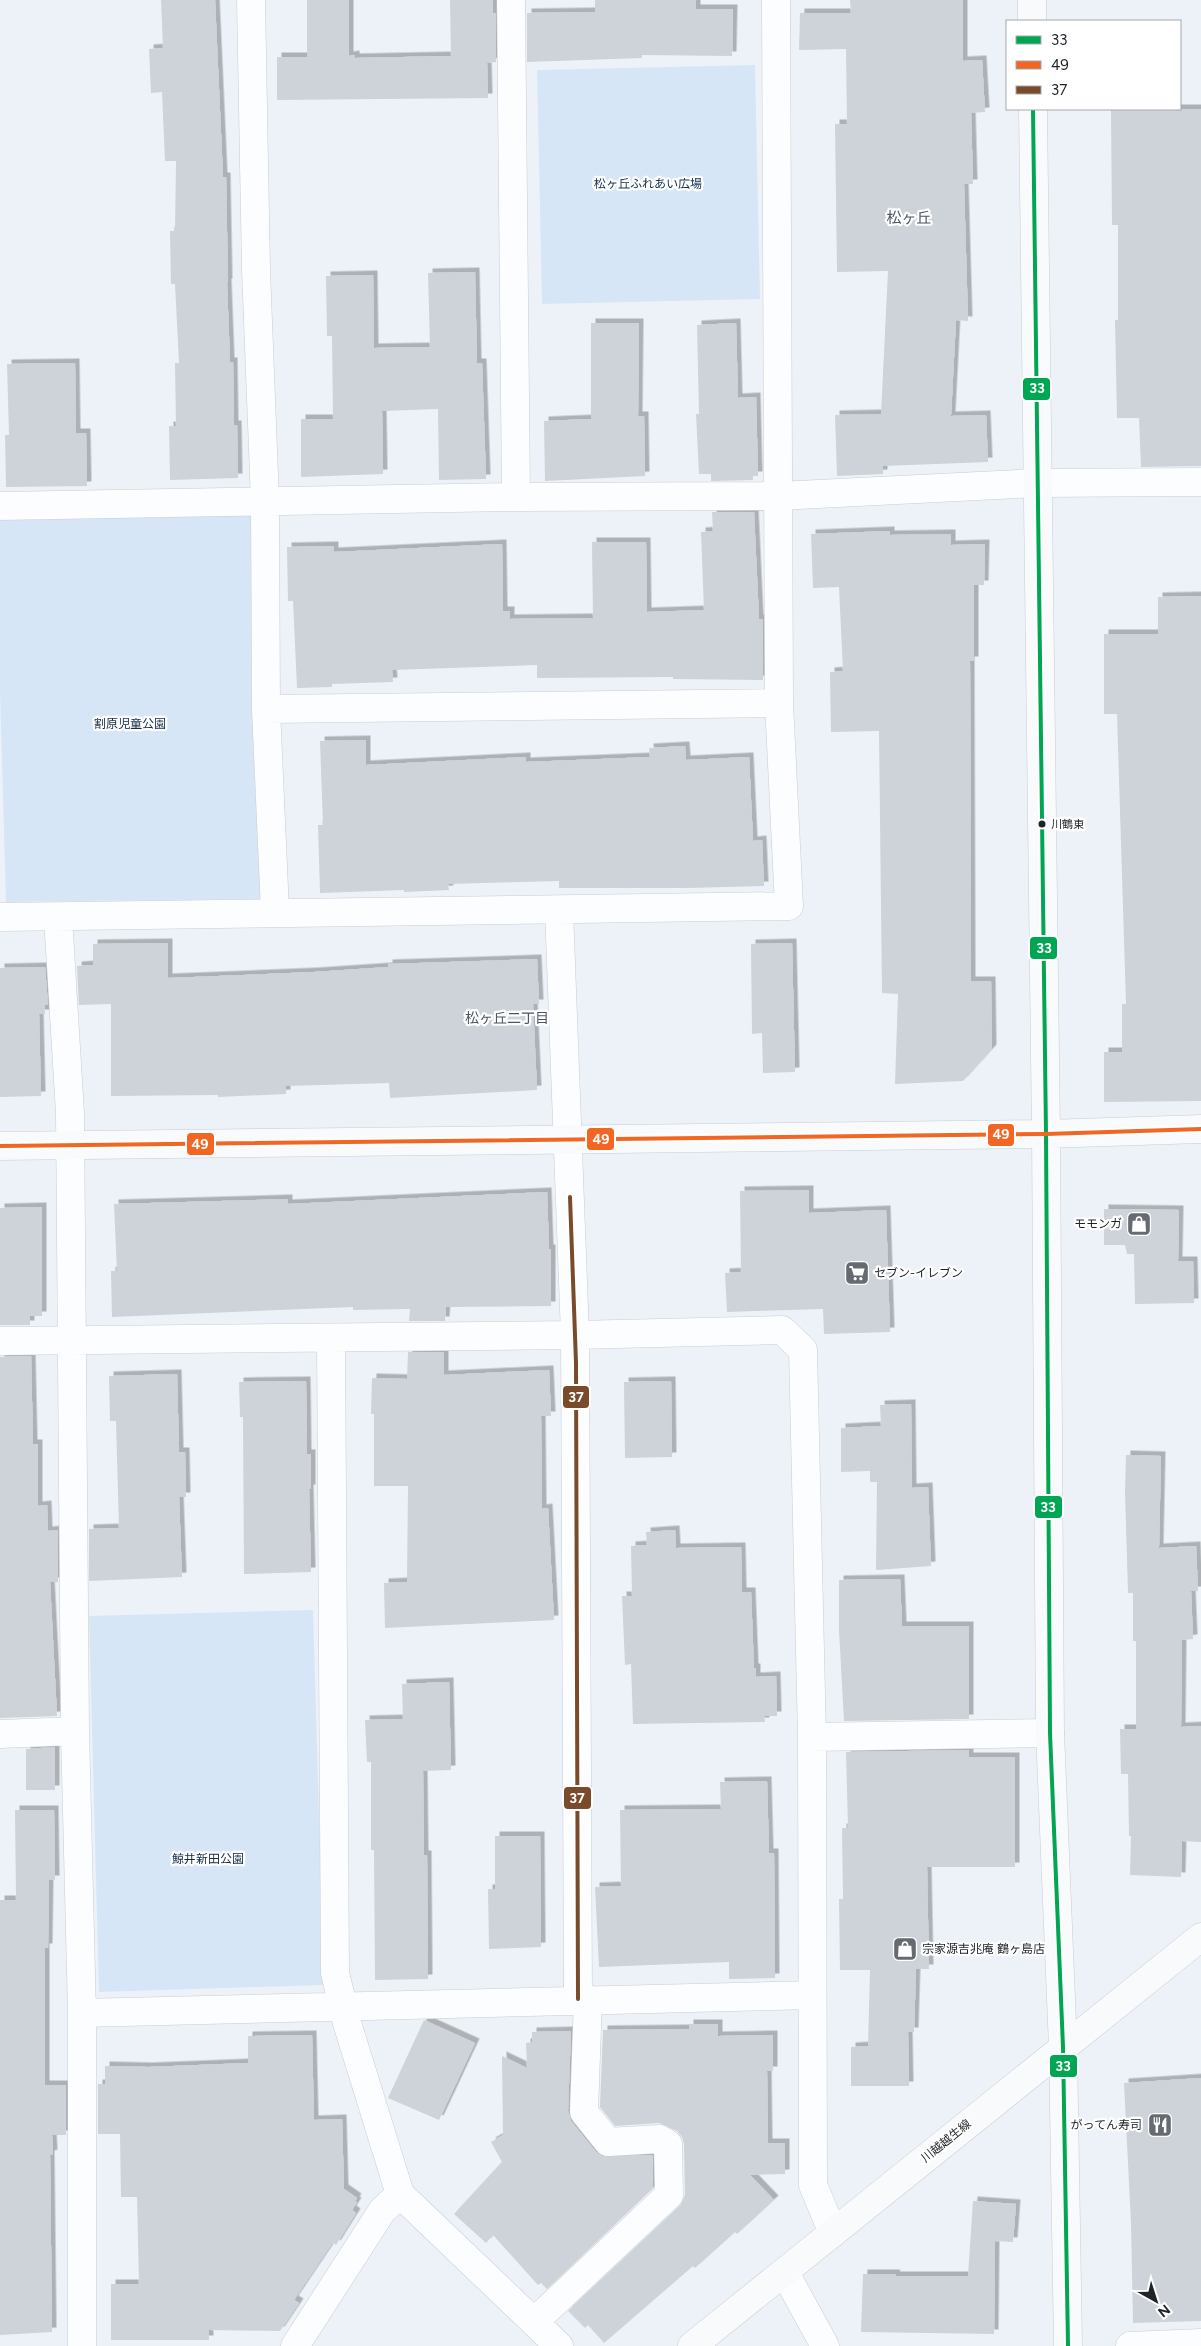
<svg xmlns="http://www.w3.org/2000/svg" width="1201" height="2346" viewBox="0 0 1201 2346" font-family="Figtree,'Noto Sans JP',sans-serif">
	<defs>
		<filter id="shadow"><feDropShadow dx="4.5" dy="-4.5" stdDeviation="0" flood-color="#0004"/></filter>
	</defs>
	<rect width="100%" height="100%" fill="#ecf2f8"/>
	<path fill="#d7e6f7" d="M 755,65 L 760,299 L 542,304 L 537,70 Z
		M 251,510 L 264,899 L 6,902 L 0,692 L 0,514 Z
		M 313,1610 L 324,1985 L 99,1992 L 89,1616 Z"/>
	<path fill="#ced3d9" filter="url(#shadow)" d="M 161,0 L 215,0 L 223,177 L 226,177 L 228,283 L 227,283 L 230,362 L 233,362 L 234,425 L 237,425 L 238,478 L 170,480 L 169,426 L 176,426 L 175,363 L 179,363 L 175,284 L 171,284 L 170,231 L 175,231 L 176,161 L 165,161 L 162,92 L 151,93 L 149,49 L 163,48 Z
		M 307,0 L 349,0 L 349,56 L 355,55 L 355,58 L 451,56 L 450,0 L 493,0 L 493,13 L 496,13 L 496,62 L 487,63 L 488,98 L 277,100 L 277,57 L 307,57 Z
		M 595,0 L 696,0 L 696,9 L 733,9 L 732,56 L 642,55 L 642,58 L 527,62 L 527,13 L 595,12 Z
		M 850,0 L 963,0 L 963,61 L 982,60 L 985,112 L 971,113 L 973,184 L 964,184 L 968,321 L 956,320 L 951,416 L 986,415 L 988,462 L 883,466 L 883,474 L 837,476 L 835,415 L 881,414 L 888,271 L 837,272 L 835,124 L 847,124 L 846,49 L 799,50 L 800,13 L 851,13 Z
		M 1111,109 L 1201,109 L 1201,466 L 1141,467 L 1139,418 L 1117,418 L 1115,320 L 1118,320 L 1118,225 L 1112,225 Z
		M 475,272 L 477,363 L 482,363 L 486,479 L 439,480 L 438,409 L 382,411 L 383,474 L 301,477 L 301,419 L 333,419 L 332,336 L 327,336 L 326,276 L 373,275 L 374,348 L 430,347 L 428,273 Z
		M 591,323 L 639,323 L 638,416 L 644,416 L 645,476 L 545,481 L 544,421 L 591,419 Z
		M 736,323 L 738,398 L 756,397 L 758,476 L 753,476 L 753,480 L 711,481 L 711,474 L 699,474 L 696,414 L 699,414 L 697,325 Z
		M 75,363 L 76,433 L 86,433 L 87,486 L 6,487 L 5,435 L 9,435 L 7,364 Z
		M 712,512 L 754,512 L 759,619 L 763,619 L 763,680 L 673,679 L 673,677 L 537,678 L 537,665 L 392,670 L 393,682 L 332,684 L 332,687 L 297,688 L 293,601 L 288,601 L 287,547 L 334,546 L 334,552 L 502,544 L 503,611 L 510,611 L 510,619 L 593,618 L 592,542 L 646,542 L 647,612 L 704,610 L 701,532 L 713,531 Z
		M 890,531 L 890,535 L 951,534 L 951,545 L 985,544 L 984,585 L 974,585 L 974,661 L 970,661 L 971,981 L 991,981 L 992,1049 L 963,1081 L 895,1084 L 898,994 L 882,993 L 879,731 L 831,732 L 830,672 L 843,671 L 839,587 L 813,588 L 811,534 Z
		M 1201,596 L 1201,1101 L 1104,1102 L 1104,1052 L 1122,1052 L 1122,1004 L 1126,1004 L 1117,714 L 1104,714 L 1104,634 L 1158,634 L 1158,597 Z
		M 366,740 L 366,765 L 526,757 L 526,762 L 650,757 L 649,748 L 685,746 L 686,760 L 749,757 L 753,841 L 762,840 L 764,886 L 688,888 L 559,888 L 559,881 L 448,884 L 449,890 L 404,892 L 404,890 L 320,893 L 318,825 L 323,825 L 320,741 Z
		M 168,943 L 168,978 L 314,972 L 388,967 L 388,964 L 537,959 L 539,1004 L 533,1004 L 537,1090 L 390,1098 L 389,1083 L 286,1086 L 286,1094 L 218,1097 L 218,1095 L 111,1096 L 111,1004 L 79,1005 L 77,966 L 93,965 L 93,944 Z
		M 792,943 L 795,1072 L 763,1073 L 762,1033 L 752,1034 L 751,944 Z
		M 45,967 L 48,1005 L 45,1005 L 45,1014 L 39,1014 L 41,1096 L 0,1097 L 0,968 Z
		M 809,1190 L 809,1213 L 886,1210 L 890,1332 L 824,1334 L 823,1309 L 727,1312 L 725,1273 L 741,1272 L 740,1191 Z
		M 547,1192 L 549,1249 L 551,1249 L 551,1306 L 446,1307 L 445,1321 L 409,1321 L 410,1309 L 353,1310 L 353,1307 L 112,1317 L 111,1271 L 117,1271 L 114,1204 L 288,1199 L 288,1204 Z
		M 42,1207 L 42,1316 L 30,1316 L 30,1325 L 0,1325 L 0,1208 Z
		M 1104,1209 L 1179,1210 L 1178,1261 L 1193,1261 L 1194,1303 L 1135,1304 L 1134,1254 L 1127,1254 L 1125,1245 L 1104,1245 Z
		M 408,1352 L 444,1352 L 444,1375 L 549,1370 L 551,1416 L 541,1416 L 542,1509 L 548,1508 L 554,1620 L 385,1628 L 384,1583 L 407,1582 L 408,1486 L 374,1486 L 374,1414 L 371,1414 L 372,1378 L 407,1379 Z
		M 31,1356 L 33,1444 L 38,1444 L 38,1506 L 47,1505 L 48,1531 L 58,1530 L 58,1582 L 50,1582 L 57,1716 L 0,1718 L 0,1357 Z
		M 177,1374 L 179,1452 L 185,1452 L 186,1497 L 179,1497 L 182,1577 L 89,1581 L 89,1529 L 119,1528 L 116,1421 L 110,1421 L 109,1376 Z
		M 306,1381 L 307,1454 L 311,1454 L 311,1489 L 309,1489 L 311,1572 L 244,1574 L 243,1417 L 240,1417 L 239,1382 Z
		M 671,1381 L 672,1457 L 625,1458 L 624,1382 Z
		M 911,1404 L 912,1488 L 928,1487 L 931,1566 L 876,1570 L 877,1482 L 870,1482 L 870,1471 L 841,1472 L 841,1428 L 881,1426 L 880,1405 Z
		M 1126,1455 L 1161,1456 L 1159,1548 L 1196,1546 L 1198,1591 L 1191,1591 L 1193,1639 L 1182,1640 L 1181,1727 L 1201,1726 L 1201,1842 L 1182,1841 L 1181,1877 L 1130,1875 L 1131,1836 L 1129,1836 L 1128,1774 L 1121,1774 L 1120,1729 L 1136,1729 L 1136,1641 L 1133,1641 L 1133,1593 L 1128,1593 L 1125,1492 Z
		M 675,1530 L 676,1548 L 741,1547 L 742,1592 L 751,1592 L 754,1668 L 756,1668 L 756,1677 L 776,1676 L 777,1716 L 764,1716 L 765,1722 L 633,1724 L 631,1664 L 625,1665 L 622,1596 L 632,1596 L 631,1546 L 647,1545 L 646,1532 Z
		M 900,1579 L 902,1626 L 969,1626 L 969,1719 L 844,1721 L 839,1630 L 839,1580 Z
		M 449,1682 L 451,1770 L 423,1771 L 424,1855 L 427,1855 L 428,1979 L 375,1980 L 374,1850 L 371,1850 L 371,1762 L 367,1762 L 365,1720 L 403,1719 L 402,1684 Z
		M 55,1747 L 55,1790 L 26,1790 L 26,1749 Z
		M 969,1750 L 969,1757 L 1015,1757 L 1015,1867 L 927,1867 L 929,1969 L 916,1969 L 914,2032 L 908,2032 L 909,2086 L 851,2086 L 851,2047 L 868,2046 L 870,1970 L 840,1970 L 839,1899 L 843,1899 L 842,1828 L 848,1828 L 846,1752 Z
		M 767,1781 L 769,1853 L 774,1853 L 775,1978 L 729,1979 L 729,1962 L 599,1967 L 595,1887 L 621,1886 L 620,1810 L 721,1809 L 720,1782 Z
		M 15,1810 L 54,1810 L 55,1880 L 49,1880 L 48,1948 L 45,1948 L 45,2085 L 66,2085 L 66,2135 L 52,2135 L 53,2154 L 50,2155 L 52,2332 L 0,2335 L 0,1900 L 16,1900 Z
		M 495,1836 L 540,1836 L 541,1947 L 489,1949 L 488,1889 L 495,1889 Z
		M 424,2020 L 475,2043 L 439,2120 L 388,2098 Z
		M 689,2024 L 718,2024 L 718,2036 L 773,2035 L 773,2071 L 767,2071 L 768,2143 L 785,2143 L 785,2174 L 750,2175 L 774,2200 L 737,2234 L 735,2232 L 695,2268 L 693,2266 L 604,2343 L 588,2325 L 585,2328 L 568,2311 L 680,2206 L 685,2195 L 684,2144 L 682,2137 L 677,2131 L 659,2123 L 615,2126 L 600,2107 L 603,2030 L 689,2029 Z
		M 571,2031 L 568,2111 L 571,2121 L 596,2152 L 602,2156 L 653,2155 L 653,2188 L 547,2289 L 541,2283 L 538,2285 L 493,2235 L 486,2243 L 454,2214 L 502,2162 L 491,2142 L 503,2135 L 502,2056 L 527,2068 L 526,2043 L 532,2042 L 532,2032 Z
		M 312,2035 L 314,2120 L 342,2119 L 344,2189 L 357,2198 L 355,2201 L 357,2202 L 352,2210 L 356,2213 L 336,2245 L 333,2242 L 294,2300 L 299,2303 L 280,2331 L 209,2330 L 209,2340 L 111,2340 L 111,2284 L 139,2284 L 137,2197 L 121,2197 L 120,2134 L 98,2134 L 98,2084 L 105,2084 L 105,2066 L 148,2067 L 248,2063 L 248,2036 Z
		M 1201,2078 L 1201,2321 L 1133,2323 L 1131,2223 L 1124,2083 Z
		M 973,2201 L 1016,2204 L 1013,2242 L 995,2241 L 994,2334 L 861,2332 L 863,2274 L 896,2274 L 895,2276 L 968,2276 Z"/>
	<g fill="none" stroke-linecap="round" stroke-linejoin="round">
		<defs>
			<path id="street" d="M 251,0 L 256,270 L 265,501 L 266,709 L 275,911
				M 511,0 L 516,497
				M 0,506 L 516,497 L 778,496 L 1037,483 L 1201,482
				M 266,709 L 779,703
				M 559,910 L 575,1335 L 578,1999
				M 0,917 L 789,906 L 779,703 L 776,0
				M 58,917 L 70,1113 L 75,1731 L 82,2013 L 82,2346
				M 331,1338 L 335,1973 L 347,2023 L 400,2194 L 559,2346
				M 0,1341 L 575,1335 L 782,1330 L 803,1350 L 812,1737 L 813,2185 L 833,2233
				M 0,1734 L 75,1731
				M 812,1737 L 1050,1733
				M 82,2013 L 812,1995
				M 785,2273 L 825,2346
				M 534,2322 L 669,2195 L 668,2144 L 660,2139 L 608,2142 L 584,2112 L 588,1999
				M 295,2346 L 382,2211 L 400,2194
				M 1130,2346 L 1201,2343"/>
			<path id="secondary" d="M 1032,0 L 1032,21
				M 1033,109 L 1046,1134 L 1050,1733 L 1063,2047 L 1068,2346
				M 0,1146 L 1046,1134 L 1201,1129
				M 692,2346 L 1201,1937"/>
		</defs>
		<use href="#street" stroke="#c8cdd3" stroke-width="29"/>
		<use href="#secondary" stroke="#c8cdd3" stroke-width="29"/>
		<use href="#street" stroke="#fcfdfe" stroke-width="28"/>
		<use href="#secondary" stroke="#f8fafb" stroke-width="28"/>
		<defs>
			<path id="bus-1" d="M 1033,109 L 1046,1134 L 1050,1733 L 1063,2047 L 1068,2346"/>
			<path id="bus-2" d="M 0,1146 L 1046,1134 L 1201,1129"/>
			<path id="bus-3" d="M 570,1197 L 576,1363 L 578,1999"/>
		</defs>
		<use href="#bus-1" stroke="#fff" stroke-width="8"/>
		<use href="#bus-2" stroke="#fff" stroke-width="8"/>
		<use href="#bus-3" stroke="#fff" stroke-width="8"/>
		<use href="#bus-1" stroke="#00a651" stroke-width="4"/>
		<use href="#bus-2" stroke="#f26522" stroke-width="4"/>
		<use href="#bus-3" stroke="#7a4b2a" stroke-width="4"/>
	</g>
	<defs>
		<symbol id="shop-square" viewBox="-11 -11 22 22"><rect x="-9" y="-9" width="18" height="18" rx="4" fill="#666b71" stroke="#fff"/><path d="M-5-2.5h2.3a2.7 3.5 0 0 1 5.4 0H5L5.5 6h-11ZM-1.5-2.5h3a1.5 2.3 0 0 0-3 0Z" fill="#fff"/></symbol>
		<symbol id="supermarket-square" viewBox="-11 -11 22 22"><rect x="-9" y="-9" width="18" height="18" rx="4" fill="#666b71" stroke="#fff"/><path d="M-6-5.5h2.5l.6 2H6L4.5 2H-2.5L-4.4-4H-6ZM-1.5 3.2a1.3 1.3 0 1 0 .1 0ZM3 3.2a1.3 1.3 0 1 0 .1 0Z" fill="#fff"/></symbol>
		<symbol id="restaurant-square" viewBox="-11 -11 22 22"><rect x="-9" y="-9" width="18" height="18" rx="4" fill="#666b71" stroke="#fff"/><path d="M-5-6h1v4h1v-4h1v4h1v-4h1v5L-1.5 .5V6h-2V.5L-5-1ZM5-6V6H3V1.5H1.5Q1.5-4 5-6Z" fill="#fff"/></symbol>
	</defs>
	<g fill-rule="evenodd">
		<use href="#shop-square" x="1125" y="1210" width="28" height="28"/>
		<use href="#supermarket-square" x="843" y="1259" width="28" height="28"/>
		<use href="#shop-square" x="891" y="1935" width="28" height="28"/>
		<use href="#restaurant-square" x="1146" y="2111" width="28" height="28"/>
	</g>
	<circle fill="#1e2328" stroke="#fff" stroke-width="2" cx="1042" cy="824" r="4.5"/>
	<g text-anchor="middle" stroke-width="4.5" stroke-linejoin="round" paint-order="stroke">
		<g font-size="11" fill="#1e2328" stroke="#fff" text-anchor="start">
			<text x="1051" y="828">川鶴東</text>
		</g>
		<g font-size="12" fill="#132e4a" stroke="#fff">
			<text x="648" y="188">松ヶ丘ふれあい広場</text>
			<text x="130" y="728">割原児童公園</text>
			<text x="208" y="1863">鯨井新田公園</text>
		</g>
		<g font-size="12" fill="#1e2328" stroke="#fff" text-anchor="end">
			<text x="1122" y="1228">モモンガ</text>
			<text x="874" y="1277" text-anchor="start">セブン-イレブン</text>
			<text x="922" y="1953" text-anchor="start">宗家源吉兆庵 鶴ヶ島店</text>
			<text x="1142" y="2129">がってん寿司</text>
		</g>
		<g font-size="12" fill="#1e2328" stroke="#fff">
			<text transform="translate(946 2141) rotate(-39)" y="4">川越越生線</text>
		</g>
		<g font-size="14" fill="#4c5662" stroke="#fff">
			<text x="507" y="1023">松ヶ丘二丁目</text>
		</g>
		<g font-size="15" fill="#4c5662" stroke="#fff">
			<text x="909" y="223">松ヶ丘</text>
		</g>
	</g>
	<g stroke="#fff" stroke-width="2">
		<rect x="1022" y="377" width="29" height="24" rx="5" fill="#00a651"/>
		<rect x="1029" y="936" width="29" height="24" rx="5" fill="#00a651"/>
		<rect x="987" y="1123" width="28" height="24" rx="5" fill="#f26522"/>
		<rect x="586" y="1127" width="29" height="24" rx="5" fill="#f26522"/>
		<rect x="186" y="1132" width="29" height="24" rx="5" fill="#f26522"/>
		<rect x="562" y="1385" width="28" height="24" rx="5" fill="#7a4b2a"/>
		<rect x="1034" y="1495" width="29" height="24" rx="5" fill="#00a651"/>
		<rect x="563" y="1786" width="29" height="24" rx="5" fill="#7a4b2a"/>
		<rect x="1049" y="2054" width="29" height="24" rx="5" fill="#00a651"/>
	</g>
	<g font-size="14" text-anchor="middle" font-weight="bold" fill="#fff">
		<text x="1037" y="393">33</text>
		<text x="1044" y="953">33</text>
		<text x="1001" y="1139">49</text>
		<text x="601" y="1144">49</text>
		<text x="200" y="1149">49</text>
		<text x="576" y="1402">37</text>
		<text x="1048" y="1512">33</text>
		<text x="577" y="1803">37</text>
		<text x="1063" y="2071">33</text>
	</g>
	<rect x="1006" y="20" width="175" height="90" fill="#ffffff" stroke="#a5a7a9"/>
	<rect x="1016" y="36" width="25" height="8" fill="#00a651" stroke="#a5a7a9"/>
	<text x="1051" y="45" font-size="15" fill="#1e2328">33</text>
	<rect x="1016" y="61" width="25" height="8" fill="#f26522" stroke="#a5a7a9"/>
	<text x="1051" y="70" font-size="15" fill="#1e2328">49</text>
	<rect x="1016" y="86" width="25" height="8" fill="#7a4b2a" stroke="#a5a7a9"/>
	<text x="1051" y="95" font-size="15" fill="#1e2328">37</text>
	<g transform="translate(1156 2301) rotate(141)" stroke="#ffffff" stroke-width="4" paint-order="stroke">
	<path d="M0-4L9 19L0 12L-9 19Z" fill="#1e2328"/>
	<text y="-8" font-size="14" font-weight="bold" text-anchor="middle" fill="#1e2328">N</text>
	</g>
</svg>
